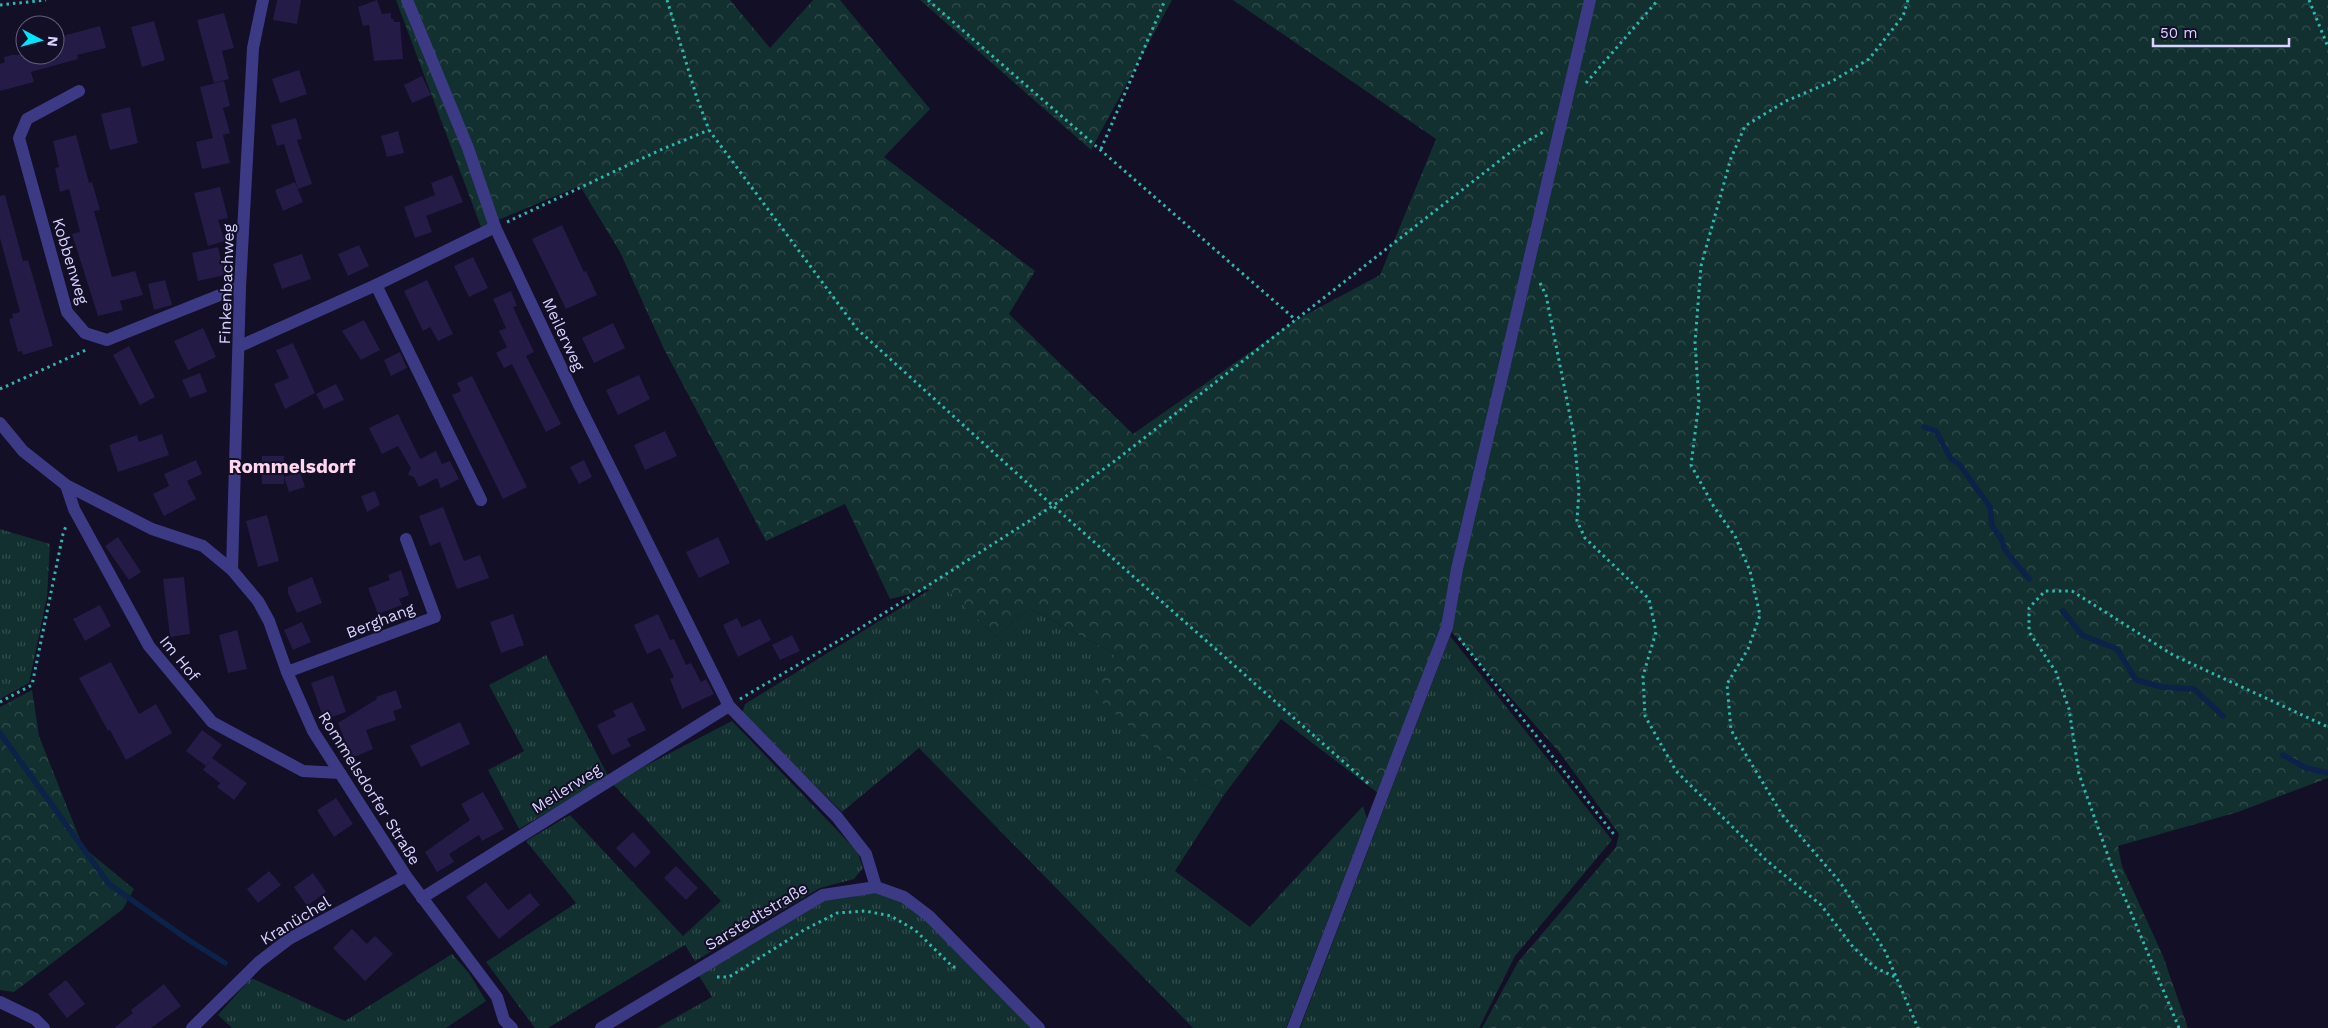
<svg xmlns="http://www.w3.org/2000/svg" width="2328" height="1028" font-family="'Work Sans',sans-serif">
  <defs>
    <pattern id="grass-tufts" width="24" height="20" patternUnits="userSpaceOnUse" patternTransform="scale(1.25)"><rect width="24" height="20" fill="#12302f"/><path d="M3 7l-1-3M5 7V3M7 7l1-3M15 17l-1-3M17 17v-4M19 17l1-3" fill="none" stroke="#344d4e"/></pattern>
    <pattern id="forest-crowns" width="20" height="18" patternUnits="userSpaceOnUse" patternTransform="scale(1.25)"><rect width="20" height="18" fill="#12302f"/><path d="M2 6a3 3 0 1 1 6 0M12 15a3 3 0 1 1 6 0" fill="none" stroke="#344d4e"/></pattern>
  </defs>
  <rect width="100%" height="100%" fill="#130f26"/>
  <g fill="url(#grass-tufts)">
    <polygon points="0,529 50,544 47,597 29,683 0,699"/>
    <polygon points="943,585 996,637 1029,608 1115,654 1189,777 1224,795 1175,871 1250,927 1363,806 1367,819 1286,1028 1193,1028 919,748 842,812 742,714 745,704 931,589"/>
    <polygon points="1450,636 1612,840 1515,956 1479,1028 1300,1028"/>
    <polygon points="546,655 608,776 519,829 488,770 524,751 489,685"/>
    <polygon points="732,721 857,851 863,868 854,879 820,888 695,961 685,945 548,1028 535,1028 486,962 576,903 526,841 570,815 683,936 721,901 612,783"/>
    <polygon points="876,887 904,897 1039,1028 657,1028 712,997 696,971 823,895"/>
    <polygon points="452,954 469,973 486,1001 446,1028 232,1028 218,1015 251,978 345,1021"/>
  </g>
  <g fill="url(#forest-crowns)">
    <polygon points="396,0 730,0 770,48 813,0 840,0 930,109 884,157 1035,271 1009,314 1133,434 1296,320 1380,275 1436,139 1233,0 2328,0 2328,778 2238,812 2118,846 2122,866 2163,956 2188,1028 1482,1028 1518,962 1616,847 1619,834 1560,753 1448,628 1383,797 1281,719 1224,795 1189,777 1093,695 1115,654 1029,608 996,637 943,586 890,599 845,504 766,541 664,349 620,252 580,186 481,227"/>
    <polygon points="920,0 1172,0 1091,150"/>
    <polygon points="32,690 39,736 83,847 134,889 123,909 14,992 0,990 0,707"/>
  </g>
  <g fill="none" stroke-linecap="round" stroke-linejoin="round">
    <g stroke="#0c2248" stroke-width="5.5">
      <polyline points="1924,427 1936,431 1951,459 1959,464 1990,507 1992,526 2001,538 2005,550 2029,579"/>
      <polyline points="2063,611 2082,635 2117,649 2136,680 2162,687 2194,689 2223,716"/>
      <polyline points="0,733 109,884 187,939 225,963"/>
      <polyline points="2283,755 2306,768 2328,773"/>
    </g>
  </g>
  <g fill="#241b47">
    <polygon points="277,0 301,0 297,24 273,20"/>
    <polygon points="377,0 382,14 391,13 391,19 393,19 394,22 400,22 403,59 374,61 369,25 363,26 358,7"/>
    <polygon points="224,13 234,48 222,51 229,79 214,83 197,20"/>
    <polygon points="154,21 165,60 142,67 131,27"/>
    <polygon points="100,26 106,48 77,55 78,59 31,72 34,82 0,91 0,64 5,62 4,57 12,55 55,55 55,38"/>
    <polygon points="299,70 307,94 280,103 272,79"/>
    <polygon points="422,76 431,95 412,103 404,85"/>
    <polygon points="224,81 230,106 223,108 230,133 223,135 230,163 202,169 196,142 213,138 200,87"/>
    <polygon points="130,107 138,143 110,150 101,114"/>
    <polygon points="296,118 302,139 297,140 312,184 298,189 284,144 277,146 271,125"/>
    <polygon points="398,131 404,153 387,157 381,136"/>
    <polygon points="76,135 89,183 92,182 100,210 94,211 112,277 135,271 143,295 120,301 123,310 98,316 72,234 80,232 69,189 60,192 55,168 59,167 53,141"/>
    <polygon points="452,175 463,202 426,216 432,232 415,238 404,207 435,195 431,183"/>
    <polygon points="295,182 303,202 283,211 275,190"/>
    <polygon points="220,187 228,218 218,220 225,241 208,246 194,193"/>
    <polygon points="5,195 23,261 28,260 53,346 23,355 22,351 18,352 9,319 13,318 12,314 20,312 0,238 0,196"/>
    <polygon points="562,225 584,272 586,271 597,295 566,309 532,239"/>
    <polygon points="359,245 369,266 348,276 338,254"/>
    <polygon points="218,247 225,275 198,281 192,253"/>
    <polygon points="302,254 311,279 282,289 273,264"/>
    <polygon points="473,257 488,288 469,297 454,266"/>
    <polygon points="165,280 172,305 154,310 148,284"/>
    <polygon points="427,280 453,334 438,341 430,327 423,331 404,291"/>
    <polygon points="511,291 517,306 513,307 534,352 526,356 561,424 546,432 512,364 504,368 496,353 507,347 499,331 506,328 493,299"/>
    <polygon points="364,320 380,350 361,360 342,331"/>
    <polygon points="613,323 625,348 594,363 582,338"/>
    <polygon points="203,328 216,357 188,370 174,341"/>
    <polygon points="293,343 315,393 285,409 274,384 289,378 276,350"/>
    <polygon points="129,346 155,397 140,405 113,355"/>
    <polygon points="400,352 407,368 391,376 384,360"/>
    <polygon points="200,373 207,392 190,398 182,380"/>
    <polygon points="639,375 650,399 618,415 606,390"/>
    <polygon points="472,376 527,487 503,499 452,395 461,391 457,383"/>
    <polygon points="336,384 344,400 324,409 316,394"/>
    <polygon points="398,414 420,459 436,451 442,464 450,461 459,479 441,488 437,478 419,487 414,477 408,475 411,468 398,446 382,454 369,428"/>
    <polygon points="665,431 677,456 645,470 634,445"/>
    <polygon points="162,434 169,455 118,472 109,445 137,435 139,442"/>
    <polygon points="262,456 284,456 284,484 262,484 262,473 258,470 262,465"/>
    <polygon points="196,460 202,474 187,481 196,499 164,516 153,494 169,486 164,474"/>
    <polygon points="584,460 592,477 579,484 570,467"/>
    <polygon points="300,472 305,487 289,492 284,477"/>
    <polygon points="375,491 380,505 367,512 361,496"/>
    <polygon points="443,507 464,561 480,555 489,578 457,589 440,542 430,546 419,516"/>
    <polygon points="267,515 279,561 258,567 246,521"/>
    <polygon points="118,537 141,572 129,580 105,546"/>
    <polygon points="718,537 730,563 699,578 686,552"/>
    <polygon points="401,570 409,595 399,599 402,605 378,614 368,588 390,580 388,575"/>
    <polygon points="184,577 190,634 170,637 163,579"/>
    <polygon points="312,577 322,603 297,613 288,593 288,587"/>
    <polygon points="100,605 111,626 85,641 73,619"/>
    <polygon points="513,614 524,645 501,653 490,622"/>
    <polygon points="658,614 670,640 674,639 686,665 691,663 701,682 706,679 714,694 682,709 670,679 674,677 660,648 647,654 634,625"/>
    <polygon points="737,618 742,627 760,619 771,640 738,657 723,625"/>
    <polygon points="302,622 311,642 293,650 284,630"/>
    <polygon points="237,630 247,669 228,673 219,635"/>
    <polygon points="792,635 800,651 780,660 772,645"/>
    <polygon points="111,662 139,714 156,704 172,733 126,760 110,730 108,731 79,678"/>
    <polygon points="333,675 346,712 324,720 311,683"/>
    <polygon points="396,690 402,708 393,711 396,720 366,730 373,749 352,758 338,723 377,699 376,697"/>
    <polygon points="632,702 646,730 627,739 631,746 612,755 597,725 616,716 613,711"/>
    <polygon points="460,722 470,744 421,767 410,746"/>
    <polygon points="202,730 222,745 206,766 186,751"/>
    <polygon points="212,758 247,783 234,800 217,787 220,783 203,770"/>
    <polygon points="483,792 504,829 482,841 479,835 449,854 454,862 437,872 425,852 470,820 461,804"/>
    <polygon points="336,798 353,824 334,837 317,810"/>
    <polygon points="633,832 651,852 635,868 616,848"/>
    <polygon points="676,866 698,888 686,900 664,878"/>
    <polygon points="269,871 281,885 258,903 247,889"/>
    <polygon points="313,873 326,892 307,906 294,887"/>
    <polygon points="486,882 508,910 530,893 540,905 499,939 466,897"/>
    <polygon points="352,929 367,944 375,936 393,954 365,981 333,948"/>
    <polygon points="66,980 85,1004 67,1018 48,994"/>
    <polygon points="164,984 181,1006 151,1028 114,1028 133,1013 131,1010"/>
  </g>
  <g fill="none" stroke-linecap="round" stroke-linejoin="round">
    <g stroke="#2fb8b0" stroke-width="3" stroke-dasharray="2.5 4" stroke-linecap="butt">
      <polyline points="667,0 697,98 709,130 857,329 1034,489 1371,786"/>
      <polyline points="928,0 1296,320"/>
      <polyline points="1908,0 1903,16 1869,59 1831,82 1786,101 1745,126 1731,158 1701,266 1695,343 1699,402 1691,465 1714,507 1735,536 1750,571 1760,615 1748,649 1727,684 1731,730 1783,816 1840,882 1885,951 1918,1028"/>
      <polyline points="2309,0 2328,47"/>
      <polyline points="0,5 46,0"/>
      <polyline points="1586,83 1658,0"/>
      <polyline points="1101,149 1165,0"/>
      <polyline points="507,222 658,151 709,130"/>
      <polyline points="1540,283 1546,295 1574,436 1579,490 1577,521 1585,538 1649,599 1656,632 1643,676 1645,716 1676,771 1766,860 1821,905 1853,947 1874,967 1897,978"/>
      <polyline points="0,389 86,350"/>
      <polyline points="1459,638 1616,837"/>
      <polyline points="740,699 862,627 940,578 1054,505 1116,460 1517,147 1545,131"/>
      <polyline points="0,702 32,685 63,534 66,526"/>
      <polyline points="717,977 729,977 804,930 837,913 865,911 891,916 915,930 953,967 958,967"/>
      <polyline points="2179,1028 2112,867 2079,774 2069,709 2056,672 2029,632 2029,608 2045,591 2072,591 2173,655 2328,727"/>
    </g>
    <g stroke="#3d3a85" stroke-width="12">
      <polyline points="407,0 468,148 495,227"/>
      <polyline points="79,91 27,119 19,138 67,312 85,333 107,340 240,287"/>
      <polyline points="376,285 481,500"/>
      <polyline points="240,346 376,285 495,227 579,405 729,706 837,817 866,854 876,887"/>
      <polyline points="0,423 23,451 66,485 152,529 203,546 232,570 258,601 269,621 287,672 313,731 406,876 497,997 504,1020 512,1028"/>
      <polyline points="66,485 74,509 149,646 212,722 303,771 340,773"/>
      <polyline points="232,570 240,287 253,48 263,0"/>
      <polyline points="287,672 435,617 406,539"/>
      <polyline points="422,898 729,706"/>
      <polyline points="0,1002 35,1019 44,1028"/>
      <polyline points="192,1028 259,962 289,939 406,876"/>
      <polyline points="601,1028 823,895 876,887 904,897 929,916 1039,1028"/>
      <polyline points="1293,1028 1447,627 1457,569 1590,0"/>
    </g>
  </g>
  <g text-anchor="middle" stroke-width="4" stroke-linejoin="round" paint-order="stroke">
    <g font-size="16" fill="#d9d4ff" stroke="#130f26">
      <text transform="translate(71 261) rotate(73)" y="6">Kobbenweg</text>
      <text transform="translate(226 284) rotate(-88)" y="6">Finkenbachweg</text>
      <text transform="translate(564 334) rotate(65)" y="6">Meilerweg</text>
      <text transform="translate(380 620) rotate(-21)" y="6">Berghang</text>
      <text transform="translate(180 658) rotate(51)" y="6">Im Hof</text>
      <text transform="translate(370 788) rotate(58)" y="6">Rommelsdorfer Straße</text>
      <text transform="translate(566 788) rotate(-32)" y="6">Meilerweg</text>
      <text transform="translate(756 916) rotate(-31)" y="6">Sarstedtstraße</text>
      <text transform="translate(295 920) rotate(-31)" y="6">Kranüchel</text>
    </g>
    <g font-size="19" font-weight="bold" fill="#ffd6f0" stroke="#130f26">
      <text x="292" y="473">Rommelsdorf</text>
    </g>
  </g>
  <g transform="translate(40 40) rotate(96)"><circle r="24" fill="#130f26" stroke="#625e7d"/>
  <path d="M0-4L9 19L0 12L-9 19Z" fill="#00e5ff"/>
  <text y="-8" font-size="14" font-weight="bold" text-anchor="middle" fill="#d9d4ff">N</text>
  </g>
  <path d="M2153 38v8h136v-8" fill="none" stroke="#d9d4ff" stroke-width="2.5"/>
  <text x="2160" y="38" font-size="15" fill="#d9d4ff" stroke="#130f26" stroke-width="4" paint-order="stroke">50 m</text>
</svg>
